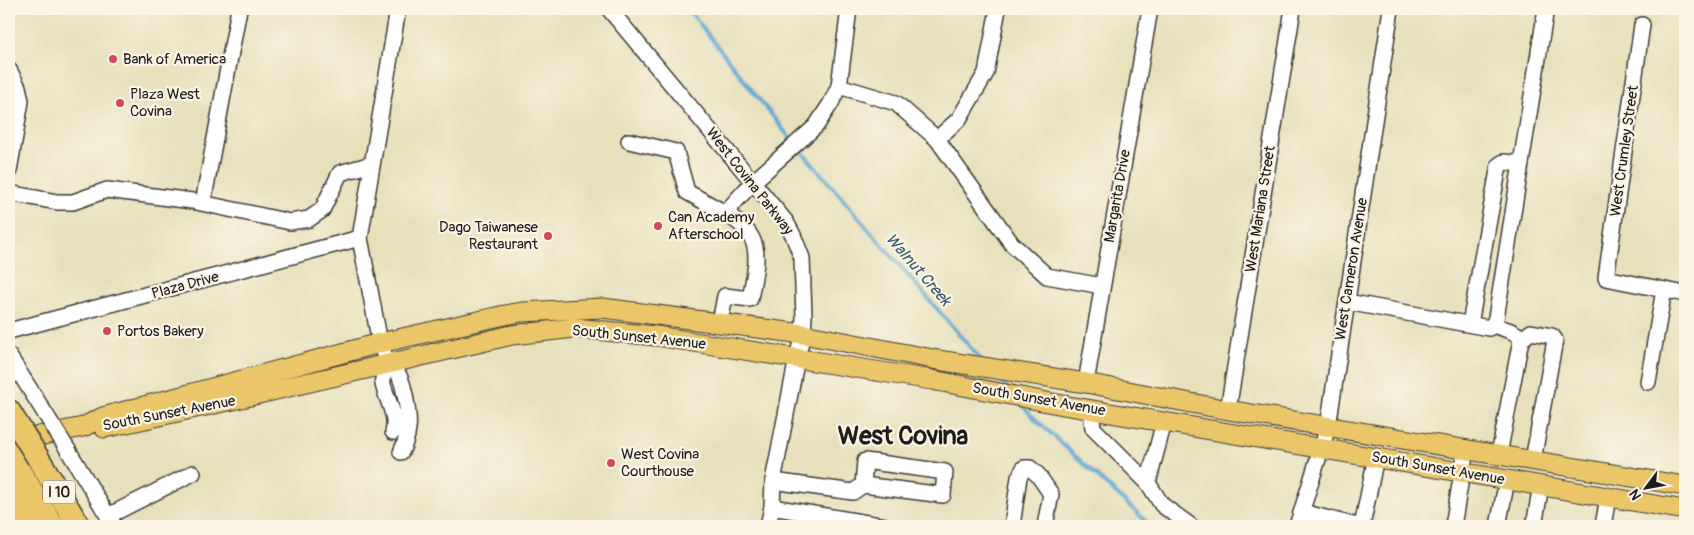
<svg xmlns="http://www.w3.org/2000/svg" width="1694" height="535" font-family="Pangolin,sans-serif">
  <rect width="100%" height="100%" fill="#fcf5e5"/>
  <filter id="ink" filterUnits="userSpaceOnUse"><feTurbulence type="fractalNoise" baseFrequency=".02" numOctaves="2"/><feDisplacementMap in="SourceGraphic" scale="10" xChannelSelector="R" yChannelSelector="G"/><feConvolveMatrix kernelMatrix="1 2 1 2 8 2 1 2 1" color-interpolation-filters="sRGB"/></filter>
  <filter id="wash" filterUnits="userSpaceOnUse"><feTurbulence type="fractalNoise" baseFrequency=".0096" numOctaves="4" result="noise"/><feDisplacementMap in="SourceGraphic" scale="20" xChannelSelector="R" yChannelSelector="G"/><feGaussianBlur stdDeviation="1.12" result="paint"/><feColorMatrix in="noise" values="0 0 0 0 0 0 0 0 0 0 0 0 0 0 0 0 0 1.4 0 .05"/><feComposite in="paint" operator="in"/></filter>
  <g filter="url(#wash)">
    <rect width="100%" height="100%" fill="#e7e0bb"/>
    <g fill="none" stroke-linecap="round" stroke-linejoin="round">
      <g stroke="#59a5d1" stroke-width="4">
        <polyline points="688,9 793,142"/>
        <polyline points="798,147 981,360"/>
        <polyline points="996,376 1007,387"/>
        <polyline points="1021,404 1032,416 1151,526"/>
      </g>
    </g>
  </g>
  <g filter="url(#ink)">
    <g fill="none" stroke-linecap="round" stroke-linejoin="round">
      <g stroke="#3a3934" stroke-width="18">
        <g id="minor">
          <polyline points="609,9 786,222 793,235 802,258 804,317 803,334 797,358 773,481 772,507 768,526"/>
          <polyline points="1642,25 1606,278 1685,294"/>
          <polyline points="9,70 18,87 21,101 9,171"/>
          <polyline points="839,86 896,103 937,139 1012,244 1047,276 1102,286"/>
          <polyline points="937,139 959,119 986,73 998,9"/>
          <polyline points="629,141 676,152 687,192 725,213"/>
          <polyline points="9,193 57,202 73,202 107,190 192,201 290,222 309,219 322,210 340,173 372,164"/>
          <polyline points="203,203 239,9"/>
          <polyline points="1347,302 1489,328 1493,325 1511,331 1518,335 1521,340 1499,454"/>
          <path d="M720,323L725,296L750,299C757,259 766,237 725,213L752,183L816,126L831,103L839,86L849,9"/>
          <polyline points="1470,324 1499,165 1504,162 1521,164"/>
          <polyline points="1493,325 1496,318 1546,9"/>
          <polyline points="9,331 360,238"/>
          <polyline points="1521,340 1531,332 1552,336 1555,340 1533,460"/>
          <polyline points="9,356 46,415"/>
          <polyline points="387,363 380,343 360,238 398,9"/>
          <path d="M387,363C390,366 394,368 396,371C404,379 410,418 408,429C407,438 405,444 401,452"/>
          <path d="M387,363C385,369 382,377 383,384C386,399 398,416 393,432"/>
          <polyline points="1648,382 1664,290"/>
          <polyline points="1086,383 1150,9"/>
          <polyline points="1091,409 1093,428 1148,483 1162,505 1191,526"/>
          <polyline points="1228,410 1293,9"/>
          <polyline points="68,450 114,526"/>
          <polyline points="773,481 853,492 863,485 943,495 945,472 865,461 863,485"/>
          <polyline points="1148,483 1164,422"/>
          <polyline points="772,507 885,526"/>
          <polyline points="1302,512 1357,526"/>
          <polyline points="108,516 193,473"/>
          <polyline points="1012,526 1019,477 1024,468 1030,468 1038,475 1051,494 1045,526"/>
          <polyline points="1297,526 1328,427 1391,9"/>
          <polyline points="1362,526 1376,457"/>
          <polyline points="1453,526 1466,449"/>
          <polyline points="1498,526 1507,480"/>
          <polyline points="1534,526 1541,485"/>
          <polyline points="1603,526 1608,497"/>
        </g>
      </g>
      <g stroke="#3a3934" stroke-width="21">
        <g id="major">
          <polyline points="104,428 233,400 512,335 575,328 656,336 932,380 1063,405 1685,510"/>
          <polyline points="9,442 83,427 103,417 380,343 505,315 522,312 603,308 803,334 938,360 1086,383 1228,410 1685,486"/>
        </g>
      </g>
      <g stroke="#3a3934" stroke-width="25">
        <g id="highway">
          <polyline points="9,411 17,424"/>
          <polyline points="9,454 53,526"/>
          <polyline points="38,458 79,526"/>
          <polyline points="9,487 33,526"/>
          <polyline points="9,520 13,526"/>
        </g>
      </g>
      <use href="#minor" stroke="#fff" stroke-width="15"/>
      <use href="#major" stroke="#ebc669" stroke-width="19"/>
      <use href="#highway" stroke="#ebc669" stroke-width="22"/>
      <g stroke="#3a3934" stroke-width="18" stroke-linecap="butt">
        <polyline id="minor-bridge" points="46,415 68,450"/>
      </g>
      <g stroke="#3a3934" stroke-width="25" stroke-linecap="butt">
        <polyline id="highway-bridge" points="17,424 38,458"/>
      </g>
      <use href="#minor-bridge" stroke="#fff" stroke-width="15"/>
      <use href="#highway-bridge" stroke="#ebc669" stroke-width="22"/>
    </g>
  </g>
  <g fill="#d1495b" stroke="#fcf5e5" stroke-width="2">
    <circle cx="113" cy="59" r="5"/>
    <circle cx="120" cy="103" r="5"/>
    <circle cx="658" cy="226" r="5"/>
    <circle cx="548" cy="236" r="5"/>
    <circle cx="107" cy="331" r="5"/>
    <circle cx="611" cy="463" r="5"/>
  </g>
  <g text-anchor="middle" stroke-width="4.5" stroke-linejoin="round" paint-order="stroke">
    <rect fill="#fcf5e5" stroke="#5f5d58" stroke-width="1" x="43" y="480.5" width="32" height="23" rx="4"/>
    <g font-size="14" font-weight="bold" fill="#1c1c1c">
      <text x="59" y="497">I 10</text>
    </g>
    <g font-size="15" fill="#1c1c1c" stroke="#fcf5e5" text-anchor="start">
      <text x="123" y="64">Bank of America</text>
      <text x="130" y="99">Plaza West<tspan x="130" dy="17">Covina</tspan></text>
      <text x="668" y="222">Can Academy<tspan x="668" dy="17">Afterschool</tspan></text>
      <text x="538" y="232" text-anchor="end">Dago Taiwanese<tspan x="538" dy="17">Restaurant</tspan></text>
      <text x="117" y="336">Portos Bakery</text>
      <text x="621" y="459">West Covina<tspan x="621" dy="17">Courthouse</tspan></text>
    </g>
    <g font-size="15" fill="#1c1c1c" stroke="#fcf5e5">
      <text transform="translate(1624 151) rotate(-82)" y="5">West Crumley Street</text>
      <text transform="translate(750 181) rotate(52)" y="5">West Covina Parkway</text>
      <text transform="translate(1117 196) rotate(-80)" y="5">Margarita Drive</text>
      <text transform="translate(1260 209) rotate(-81)" y="5">West Mariana Street</text>
      <text transform="translate(1351 269) rotate(-81)" y="5">West Cameron Avenue</text>
      <text transform="translate(185 285) rotate(-15)" y="5">Plaza Drive</text>
      <text transform="translate(639 337) rotate(6)" y="5">South Sunset Avenue</text>
      <text transform="translate(1039 399) rotate(10)" y="5">South Sunset Avenue</text>
      <text transform="translate(169 413) rotate(-11)" y="5">South Sunset Avenue</text>
      <text transform="translate(1438 468) rotate(10)" y="5">South Sunset Avenue</text>
    </g>
    <g font-size="16" font-style="italic" fill="#375a6d" stroke="#fcf5e5">
      <text transform="translate(919 269) rotate(49)" y="6">Walnut Creek</text>
    </g>
    <g font-size="25" font-weight="bold" fill="#1c1c1c" stroke="#fcf5e5">
      <text x="903" y="444">West Covina</text>
    </g>
  </g>
  <rect width="1694" height="535" fill="none" stroke="#fcf5e5" stroke-width="30"/>
  <g transform="translate(1646 488) rotate(238)" stroke="#fcf5e5" stroke-width="4" paint-order="stroke">
  <path d="M0-4L9 19L0 12L-9 19Z" fill="#1c1c1c"/>
  <text y="-8" font-size="14" font-weight="bold" text-anchor="middle" fill="#1c1c1c">N</text>
  </g>
</svg>
